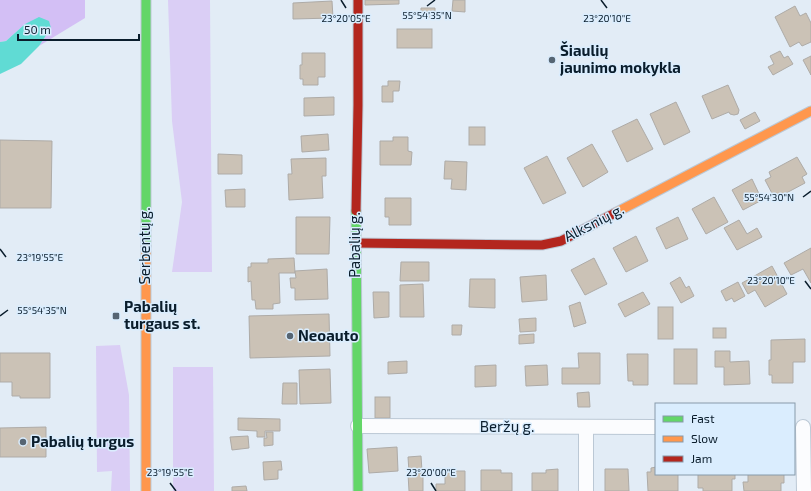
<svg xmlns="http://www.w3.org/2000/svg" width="811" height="491" font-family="'Exo 2',sans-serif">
  <rect width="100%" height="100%" fill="#e2ecf6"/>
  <g fill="#dacef5">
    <polygon points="168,0 210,0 212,272 172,272 182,202 172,121"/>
    <polygon points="120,345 129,395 130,491 111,491 112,471 97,472 96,346"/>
    <polygon points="173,367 213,367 214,491 173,491"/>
  </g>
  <polygon fill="#d3bff5" points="0,0 85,0 85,18 39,46 51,28 25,24 6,41 0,42"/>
  <polygon fill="#60dbd4" points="39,17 49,21 51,28 39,46 21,64 0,74 0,42 6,41 25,24"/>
  <g fill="#cbc2b6" stroke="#aeaba7">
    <polygon points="365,0 399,0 399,4 365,5"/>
    <polygon points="453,0 465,0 465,12 452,11"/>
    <polygon points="332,1 333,18 293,19 293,3"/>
    <polygon points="795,6 800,16 806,13 811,23 811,42 802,46 799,42 790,47 775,17"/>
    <polygon points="421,8 435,8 435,18 421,17"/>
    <rect x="397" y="29" width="35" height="19"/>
    <polygon points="780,51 784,58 788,56 793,64 773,75 768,67 774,64 770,56"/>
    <polygon points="302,53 325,53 325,77 318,77 318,85 303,85 303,79 300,79 300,65 302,65"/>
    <polygon points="811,56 811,75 803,60"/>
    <polygon points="388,81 400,81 399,91 393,91 393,102 382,102 382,86 388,86"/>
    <polygon points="728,85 739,110 738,114 734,115 730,114 729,112 712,119 702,96"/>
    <polygon points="334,97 334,115 304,116 304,98"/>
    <polygon points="676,102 690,132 664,145 650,114"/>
    <polygon points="755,112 760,121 745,129 740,120"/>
    <polygon points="637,119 653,149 627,162 612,131"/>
    <rect x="469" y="127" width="16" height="18"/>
    <polygon points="328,134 329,150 302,152 301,136"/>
    <polygon points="393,137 408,137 408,151 412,152 411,165 380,165 380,141 393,141"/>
    <polygon points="0,140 52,141 51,208 0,208"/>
    <polygon points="592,144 608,172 583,187 567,158"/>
    <polygon points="218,154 242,155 242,174 218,174"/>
    <polygon points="547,156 566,193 543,204 524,168"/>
    <polygon points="797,157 807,174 802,177 805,183 775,199 765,180 771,177 769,172"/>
    <polygon points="326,158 326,176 322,176 323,198 289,200 288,174 292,174 291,159"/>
    <polygon points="445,161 467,162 466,190 451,189 452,179 444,179"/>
    <polygon points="752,179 762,200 743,210 732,190"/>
    <polygon points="245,189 245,207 226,207 225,190"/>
    <polygon points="714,197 728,222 706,234 692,209"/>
    <polygon points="385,198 411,198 411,225 389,225 389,217 385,217"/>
    <polygon points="296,217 330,217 329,254 296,254"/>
    <polygon points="678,217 688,239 666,249 656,228"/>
    <polygon points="739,220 747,234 757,228 762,237 737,250 724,228"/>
    <polygon points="636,236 648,261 626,272 613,248"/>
    <polygon points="811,248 811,283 803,269 791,275 784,263"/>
    <polygon points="294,258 295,273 279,273 280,303 273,304 273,309 256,309 255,300 252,300 251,281 248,282 248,267 251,267 251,263 268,263 268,259"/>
    <polygon points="594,258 607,284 585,295 571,270"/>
    <polygon points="401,262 429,262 429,281 400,281"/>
    <polygon points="772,266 787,294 765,307 755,290 748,294 742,283"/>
    <polygon points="327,269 328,299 295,300 295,288 291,288 290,278 296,278 295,271"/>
    <polygon points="546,275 547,300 522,302 520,277"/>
    <polygon points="680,277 686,288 689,286 694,296 681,303 670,283"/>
    <polygon points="470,279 495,279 495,308 469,307"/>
    <polygon points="738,282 745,296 734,302 732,298 726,301 721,291"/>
    <polygon points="423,284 424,317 400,317 400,285"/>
    <polygon points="373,292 389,292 389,317 374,318"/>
    <polygon points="643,292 650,304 625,317 618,304"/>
    <polygon points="580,302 586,323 574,327 569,306"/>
    <rect x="658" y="307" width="15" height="32"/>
    <polygon points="329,314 330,356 250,358 249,316"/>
    <polygon points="536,318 536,331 520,332 519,319"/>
    <polygon points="452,325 462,325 461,335 452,335"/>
    <rect x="713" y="328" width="13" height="10"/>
    <polygon points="534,334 534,343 519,344 519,335"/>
    <polygon points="805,339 805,362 793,362 793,383 772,383 772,375 769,375 769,360 771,360 771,340"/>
    <rect x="674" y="349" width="23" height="35"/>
    <polygon points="715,351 730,351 730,362 749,361 750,384 724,385 724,367 715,367"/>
    <polygon points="0,353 50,353 50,398 20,398 20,396 12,396 12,382 0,382"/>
    <polygon points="578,353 600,353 600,384 562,384 562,368 579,368"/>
    <polygon points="627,354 648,354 648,385 633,385 633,381 628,381"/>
    <polygon points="407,361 407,373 388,374 388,362"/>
    <polygon points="496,365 496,386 475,387 475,366"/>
    <polygon points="547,365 548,385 526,386 525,366"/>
    <polygon points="330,369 331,403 300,404 299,370"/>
    <polygon points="283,383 297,383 297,404 282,404"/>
    <polygon points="589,392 590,407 578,407 577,393"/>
    <rect x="375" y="397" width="15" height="21"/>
    <polygon points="238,418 280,419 280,431 265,431 265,437 257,437 257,431 238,430"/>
    <polygon points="46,427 46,457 0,457 0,428"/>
    <polygon points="266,432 273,432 273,445 264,446 264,438 267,438"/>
    <polygon points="248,436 249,448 232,450 230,437"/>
    <polygon points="397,447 398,471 369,473 367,449"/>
    <polygon points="421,456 422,471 409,472 408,457"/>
    <polygon points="281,461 282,470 278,470 278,479 264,480 263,462"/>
    <polygon points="656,467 656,474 678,474 678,491 648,491 647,472 651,472 651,468"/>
    <polygon points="558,469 558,491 532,491 532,473 546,473 546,470"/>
    <polygon points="605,469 628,469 629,491 605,491"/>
    <polygon points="481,470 501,470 501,473 512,473 512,491 481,491"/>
    <polygon points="445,471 465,471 465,491 436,491 436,484 445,484"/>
    <polygon points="423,473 423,491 409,491 408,474"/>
    <polygon points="698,474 735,474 735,479 732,479 732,491 703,491 703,488 698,488"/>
    <polygon points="748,474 784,474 784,483 781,483 781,491 744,491 743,482 748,482"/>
    <polygon points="246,486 247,491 232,491 232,487"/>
  </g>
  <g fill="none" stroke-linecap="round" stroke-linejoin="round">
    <g stroke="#bbc8d5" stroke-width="16">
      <g id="street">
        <polyline points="358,426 656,427"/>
        <polyline points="803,427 804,491"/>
        <polyline points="586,428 586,491"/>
      </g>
    </g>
    <g stroke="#bbc8d5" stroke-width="11">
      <g id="fast">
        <polyline points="146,0 146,246"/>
        <polyline points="356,211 358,491"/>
      </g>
    </g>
    <g stroke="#bbc8d5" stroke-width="11">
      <g id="slow">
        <polyline points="615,213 811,111"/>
        <polyline points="146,246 146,491"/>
      </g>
    </g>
    <g stroke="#bbc8d5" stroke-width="11">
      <g id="jam">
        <polyline points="356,211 358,105 358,0"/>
        <polyline points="355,243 542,245 561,241 615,213"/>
      </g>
    </g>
    <use href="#street" stroke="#fbfcfe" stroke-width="14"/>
    <use href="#fast" stroke="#63d668" stroke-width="9"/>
    <use href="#slow" stroke="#ff974d" stroke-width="9"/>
    <use href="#jam" stroke="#b3261e" stroke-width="9"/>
  </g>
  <path fill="none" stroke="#0a1d2c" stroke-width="1.5" d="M341,0L346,8M601,0L607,8M427,6L435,0M803,197L811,191M0,249L6,257M805,281L811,289M0,316L8,310M170,483L176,491M431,483L436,491"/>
  <g fill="#566573" stroke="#daedfe" stroke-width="1.5">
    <circle cx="552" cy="60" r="4"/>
    <rect x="112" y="312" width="8" height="8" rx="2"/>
    <circle cx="290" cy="336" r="4"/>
    <circle cx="23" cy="442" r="4"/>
  </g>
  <g text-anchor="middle" stroke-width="3" stroke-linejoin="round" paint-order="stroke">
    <g font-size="15" font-weight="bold" fill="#0a1d2c" stroke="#daedfe" text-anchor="start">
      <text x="560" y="56">Šiaulių<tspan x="560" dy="17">jaunimo mokykla</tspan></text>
      <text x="124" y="312">Pabalių<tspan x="124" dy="17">turgaus st.</tspan></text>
      <text x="298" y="341">Neoauto</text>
      <text x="31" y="447">Pabalių turgus</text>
    </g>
    <g font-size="15" fill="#0a1d2c" stroke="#daedfe">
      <text transform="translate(594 223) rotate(-27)" y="5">Alksnių g.</text>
      <text transform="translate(355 245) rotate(-90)" y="5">Pabalių g.</text>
      <text transform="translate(145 246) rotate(-90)" y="5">Serbentų g.</text>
      <text x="507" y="432">Beržų g.</text>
    </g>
  </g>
  <g font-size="10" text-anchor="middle" fill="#0a1d2c" stroke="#daedfe" stroke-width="3" stroke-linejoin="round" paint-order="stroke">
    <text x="427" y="19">55°54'35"N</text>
    <text x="346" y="22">23°20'05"E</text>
    <text x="607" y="22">23°20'10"E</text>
    <text x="769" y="201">55°54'30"N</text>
    <text x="40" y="261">23°19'55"E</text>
    <text x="771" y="284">23°20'10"E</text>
    <text x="42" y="314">55°54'35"N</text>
    <text x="170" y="476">23°19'55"E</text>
    <text x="431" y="476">23°20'00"E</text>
  </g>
  <rect x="655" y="403" width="140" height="72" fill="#daedfe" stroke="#879aaa"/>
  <rect x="663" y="416" width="20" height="6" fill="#63d668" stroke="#879aaa"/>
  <text x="691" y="423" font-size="12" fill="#0a1d2c">Fast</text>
  <rect x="663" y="436" width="20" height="6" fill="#ff974d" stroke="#879aaa"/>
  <text x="691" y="443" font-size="12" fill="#0a1d2c">Slow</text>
  <rect x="663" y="456" width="20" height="6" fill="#b3261e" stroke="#879aaa"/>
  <text x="691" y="463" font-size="12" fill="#0a1d2c">Jam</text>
  <path d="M18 34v6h121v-6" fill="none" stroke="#0a1d2c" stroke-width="2"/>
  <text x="24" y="34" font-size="12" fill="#0a1d2c" stroke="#daedfe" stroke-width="3" paint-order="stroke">50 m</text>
</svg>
